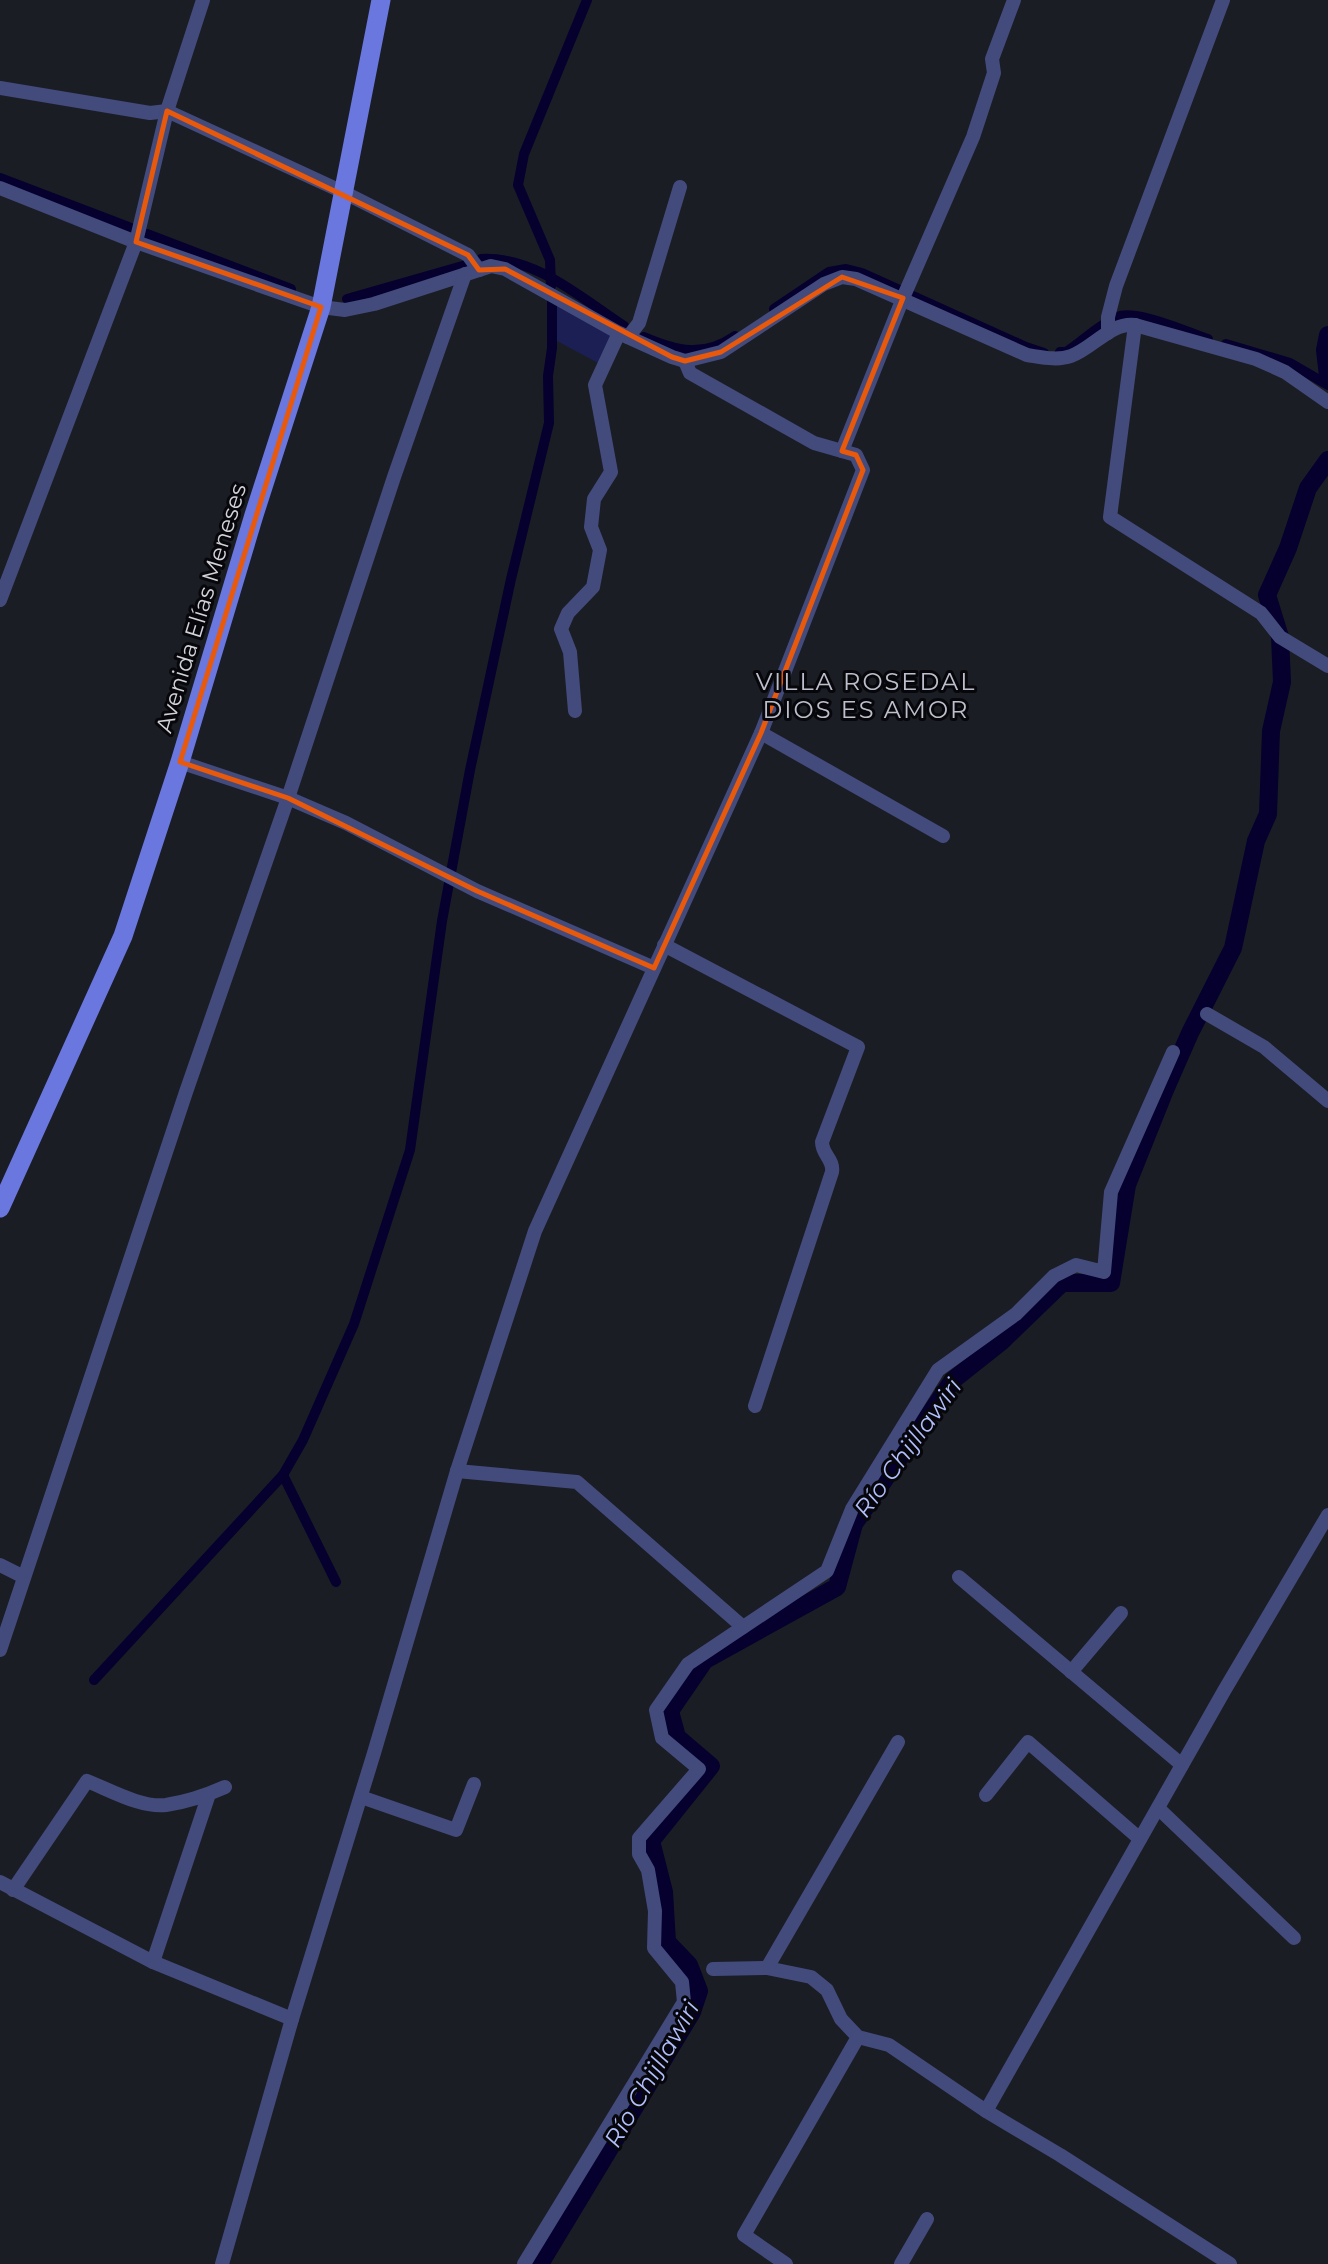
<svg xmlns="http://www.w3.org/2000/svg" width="1328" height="2264" font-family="Montserrat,sans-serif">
  <rect width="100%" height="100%" fill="#1b1d25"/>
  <polygon fill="#1c1f54" points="556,303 613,335 600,364 557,341"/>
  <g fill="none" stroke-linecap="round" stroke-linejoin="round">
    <g stroke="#05002e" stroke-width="10">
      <polyline points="0,178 131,228"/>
      <polyline points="147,234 291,289"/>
      <path d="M481,259C535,256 581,298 624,326"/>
      <polyline points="551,286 550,260 518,185 524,154 587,0"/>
      <polyline points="347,299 466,265"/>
      <polyline points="774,309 829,272 846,269 862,273 1026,347 1044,353"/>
      <path d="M644,337C677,351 703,358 735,336"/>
      <polyline points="1226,344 1290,363 1328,385"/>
      <path d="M1060,352H1066C1083,341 1098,325 1117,317C1135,309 1187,332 1208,339"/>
      <polyline points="283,1475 336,1582"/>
      <polyline points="94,1680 283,1475 303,1440 354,1324 410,1150 442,921 470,770 511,579 549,423 548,376 552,348 552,301"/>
    </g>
    <g stroke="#05002e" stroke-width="18">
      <polyline points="1328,335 1325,350 1328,376"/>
      <polyline points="540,2264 692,2012 699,1991 689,1965 667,1942 664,1892 651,1841 711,1766 677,1737 670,1711 705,1660 837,1587 854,1524 953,1380 1001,1342 1062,1283 1111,1283 1127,1185 1165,1090 1190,1033 1233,948 1256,841 1268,814 1271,731 1282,682 1280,637 1267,595 1288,548 1308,488 1328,460"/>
    </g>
    <g stroke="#434b7d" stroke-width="14">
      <polyline points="0,88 150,113 167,111 343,192 468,255 479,270"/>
      <path d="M0,188L136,242L321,307L345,310L374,304L491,266L505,269L619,333L672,357L685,361L721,352L824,284L842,277L856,279L1027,355C1041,357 1057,361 1071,356C1093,348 1111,322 1135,325L1256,359L1285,372L1328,402"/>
      <polyline points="1135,325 1110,517 1261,613 1280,637 1328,666"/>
      <polyline points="1108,333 1108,317 1116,286 1223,0"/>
      <polyline points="628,337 639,323 680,187"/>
      <polyline points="842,451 903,298 973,137 994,73 992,59 1014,0"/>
      <polyline points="0,600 136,242 167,111 203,0"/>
      <polyline points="575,711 570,652 561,629 568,613 593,587 600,550 591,527 594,499 611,472 595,385 619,333"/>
      <polyline points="761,733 943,836"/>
      <polyline points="180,762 288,798 346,823 477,891 654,968"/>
      <path d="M664,945L858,1047L822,1142C822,1155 834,1159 832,1172L755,1406"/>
      <polyline points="1207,1014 1264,1047 1328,1101"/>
      <polyline points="457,1471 577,1482 743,1627"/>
      <polyline points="0,1565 24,1577"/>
      <polyline points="959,1577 1182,1765"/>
      <polyline points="0,1650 186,1092 288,798 394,477 465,274"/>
      <polyline points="1071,1672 1121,1613"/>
      <polyline points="986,1795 1028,1742 1140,1839"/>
      <polyline points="361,1797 456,1830 474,1784"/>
      <polyline points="1158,1808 1294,1938"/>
      <polyline points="0,1882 153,1962 292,2019"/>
      <path d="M13,1890L87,1781C110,1790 141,1808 166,1805C186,1802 207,1795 225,1787"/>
      <polyline points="153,1962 209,1794"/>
      <polyline points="767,1968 898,1742"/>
      <polyline points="713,1969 767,1968 811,1977 827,1990 841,2019 858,2037 889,2045 986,2111 1060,2155 1230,2264"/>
      <polyline points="986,2111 1224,1691 1328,1515"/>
      <polyline points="222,2264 292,2019 374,1753 457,1471 535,1231 761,733 863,470 856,455 814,443 690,373 685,361"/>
      <polyline points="524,2264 684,2002 682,1982 654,1948 655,1911 648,1870 639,1854 639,1838 699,1769 662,1738 656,1710 688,1664 827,1571 852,1509 938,1370 1016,1314 1054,1276 1076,1265 1104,1272 1111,1192 1173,1052"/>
      <polyline points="786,2264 744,2235 858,2037"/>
      <polyline points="901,2264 927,2219"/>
    </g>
    <polyline stroke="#6977de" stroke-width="19" points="0,1208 123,936 180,762 254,515 321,307 381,0"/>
  </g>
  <path fill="none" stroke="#e8590c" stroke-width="5" stroke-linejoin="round" d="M167,111L468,255L479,270L505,269L672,357L685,361L721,352L842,277L903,298L842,451L856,455L863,470L761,733L654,968L477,891L288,798L180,762L321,307L136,242Z"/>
  <g text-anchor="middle" stroke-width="6" stroke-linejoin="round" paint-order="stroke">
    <g font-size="23" fill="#d1d3d9" stroke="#07070b">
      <text transform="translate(201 608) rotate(-73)" y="8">Avenida Elías Meneses</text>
    </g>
    <g font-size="24" letter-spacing="2" fill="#bdc0cc" stroke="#07070b">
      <text x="866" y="690">VILLA ROSEDAL<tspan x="866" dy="28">DIOS ES AMOR</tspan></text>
    </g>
    <g font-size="24" font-style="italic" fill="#b1befd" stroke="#07070b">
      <text transform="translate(908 1448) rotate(-54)" y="8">Río Chijllawiri</text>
      <text transform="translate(652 2074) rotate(-60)" y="8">Río Chijllawiri</text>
    </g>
  </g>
</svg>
